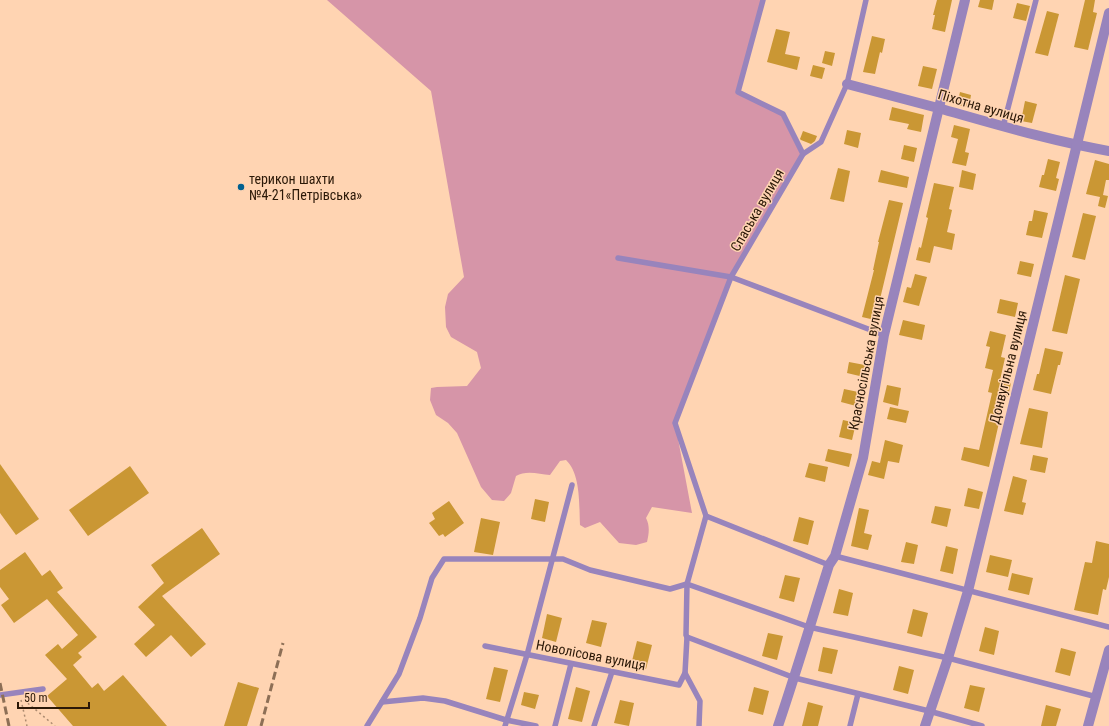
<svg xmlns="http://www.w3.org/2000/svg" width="1109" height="726" font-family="'Roboto Condensed',sans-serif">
  <rect width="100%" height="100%" fill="#ffd4b2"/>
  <path fill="#d695a8" d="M327,0H763L738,92L783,114L803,154L731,277L675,423L692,513L652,507L646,518C650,526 649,533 647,542L636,545L619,543L600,522L585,528L580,525C579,506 581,474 566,460L560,461L550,475C539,474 526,470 516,476L511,493L504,501L492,500L481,487L457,433L448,423L436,415L430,400L431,388L437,387L467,386L481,368L477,352L451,337L446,327L445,307L448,294L464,277L431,91Z"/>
  <g fill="#ca9734">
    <polygon points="937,0 952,0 945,32 932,29 935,15 933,15"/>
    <polygon points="980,0 994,0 992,10 978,7"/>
    <polygon points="1085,0 1095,0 1093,12 1097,13 1088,50 1074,47"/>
    <polygon points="1017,3 1030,6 1026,21 1013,18"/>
    <polygon points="1047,11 1059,14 1048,56 1035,53"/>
    <polygon points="776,29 790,32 785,54 800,57 797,70 767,62"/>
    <polygon points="872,36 885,39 882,53 880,52 875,74 863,72"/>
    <polygon points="825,51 835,53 832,66 822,63"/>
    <polygon points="813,65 825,68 822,79 810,76"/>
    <polygon points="923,66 937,69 932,89 918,86"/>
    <polygon points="960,92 971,95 969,107 957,105"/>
    <polygon points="1025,101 1037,104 1032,123 1021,121"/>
    <polygon points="892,107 924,115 921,132 907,129 909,124 889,120"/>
    <polygon points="954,125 970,129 965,152 969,153 966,166 952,163 958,139 951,137"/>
    <polygon points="847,130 861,133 858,148 844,144"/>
    <polygon points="803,131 817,136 815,141 811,144 801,140 800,139"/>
    <polygon points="904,145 917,148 914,162 901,159"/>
    <polygon points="1048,159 1060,162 1056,178 1059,179 1056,191 1039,187 1042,175 1044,175"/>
    <polygon points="1095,160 1109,164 1109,180 1106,180 1103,195 1108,196 1105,208 1098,206 1100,197 1086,194"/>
    <polygon points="838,168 850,171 844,202 830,199"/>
    <polygon points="881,170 909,177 907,188 878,182"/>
    <polygon points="962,170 976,174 973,190 959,187"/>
    <polygon points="934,183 954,187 949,209 952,210 947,232 955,234 952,250 934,246 930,263 916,260 919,247 921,248 928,218 926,217"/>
    <polygon points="889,200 903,203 875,320 862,317 874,270 873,270 879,242 878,242"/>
    <polygon points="1034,210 1048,213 1042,238 1026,235 1029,221 1032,221"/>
    <polygon points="1083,213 1096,216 1085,260 1072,257"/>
    <polygon points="1020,261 1034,264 1031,277 1017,274"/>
    <polygon points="915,274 927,277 919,306 903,302 907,287 911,288"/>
    <polygon points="1065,275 1080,279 1067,334 1052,331"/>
    <polygon points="1000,299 1018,303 1015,317 997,313"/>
    <polygon points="903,320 925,325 922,340 899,335"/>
    <polygon points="990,331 1006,335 1001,357 1005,358 1000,380 1011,383 1008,397 1005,396 989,467 961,460 964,447 979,450 992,393 988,392 993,370 985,368 990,347 986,346"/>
    <polygon points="1045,348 1063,352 1060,365 1058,365 1051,394 1033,390 1037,374 1039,374"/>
    <polygon points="849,362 870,366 868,378 847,373"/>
    <polygon points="887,385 901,388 898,406 883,402"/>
    <polygon points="844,389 863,393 860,407 841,402"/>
    <polygon points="890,407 909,411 906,423 887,419"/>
    <polygon points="1029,408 1048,412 1042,448 1020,444"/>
    <polygon points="843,420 856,423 852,440 839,437"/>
    <polygon points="885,440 903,445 899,463 888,461 884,479 868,475 872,461 880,463"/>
    <polygon points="828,449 852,454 849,467 825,461"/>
    <polygon points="1033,455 1048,458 1045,473 1030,470"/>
    <polygon points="809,463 828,467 825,482 805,477"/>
    <polygon points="0,464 39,519 16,535 0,513"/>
    <polygon points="130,466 149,493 88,536 69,510"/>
    <polygon points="1013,476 1027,480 1022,502 1026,503 1023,515 1004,511"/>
    <polygon points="968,488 983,492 979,509 964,506"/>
    <polygon points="535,499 549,502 545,522 531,519"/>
    <polygon points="449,501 464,523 445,537 443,534 439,536 429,523 435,519 432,513"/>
    <polygon points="935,506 951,509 947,527 931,523"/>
    <polygon points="859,508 869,510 864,533 872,535 868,550 851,546"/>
    <polygon points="799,517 814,521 808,545 793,541"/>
    <polygon points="481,518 500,522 493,555 474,552"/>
    <polygon points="202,528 220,554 162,596 206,644 191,657 171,635 146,657 134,644 155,625 138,607 164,583 151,565"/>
    <polygon points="1096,541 1109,544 1109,577 1106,590 1103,589 1098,615 1074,610 1085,562 1092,563"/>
    <polygon points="906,542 918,545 914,564 901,562"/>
    <polygon points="946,546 958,549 953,574 940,571"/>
    <polygon points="25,552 42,576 50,570 63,588 57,592 97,637 78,653 82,657 73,665 92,688 98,683 104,691 123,675 167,726 73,726 47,696 67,679 45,655 58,644 62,649 78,635 47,599 14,623 1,605 9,599 0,587 0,570"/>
    <polygon points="990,555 1012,560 1008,577 986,572"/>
    <polygon points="1012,573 1033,578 1029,595 1008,590"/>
    <polygon points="785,575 800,578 794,602 779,598"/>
    <polygon points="839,589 853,593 848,616 833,613"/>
    <polygon points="913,609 928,613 922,637 907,633"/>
    <polygon points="547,614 562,618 556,642 542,638"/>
    <polygon points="592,620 607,623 601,647 586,643"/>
    <polygon points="985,627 999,631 994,655 979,651"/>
    <polygon points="768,633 783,636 777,660 762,656"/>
    <polygon points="637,641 652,645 646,669 631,665"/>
    <polygon points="823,647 838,650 832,674 818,671"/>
    <polygon points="1061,648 1076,652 1070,676 1055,672"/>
    <polygon points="899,666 914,670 908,694 893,690"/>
    <polygon points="494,667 508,670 500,702 486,699"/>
    <polygon points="238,682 259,688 247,726 224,726"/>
    <polygon points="970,685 985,688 979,712 964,708"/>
    <polygon points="576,687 590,691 582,722 568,719"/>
    <polygon points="754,687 769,691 763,715 748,711"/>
    <polygon points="524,692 539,695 535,709 521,705"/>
    <polygon points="620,700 634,703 629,726 614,723"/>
    <polygon points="808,702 823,706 818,726 802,726"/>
    <polygon points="1046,705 1061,709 1056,726 1041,726"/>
  </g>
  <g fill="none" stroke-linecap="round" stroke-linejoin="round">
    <g stroke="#ab8a6f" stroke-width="1.5" stroke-dasharray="2 3" stroke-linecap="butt">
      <polyline points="21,700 27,726"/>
      <polyline points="24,700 55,726"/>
    </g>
    <g stroke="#9884bc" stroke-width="5.5">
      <polyline points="1003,127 1036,0"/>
      <polyline points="803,154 821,142 847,84 866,0"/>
      <polyline points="618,258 731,277 884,335"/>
      <polyline points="706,516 829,565"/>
      <polyline points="835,556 1109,627"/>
      <polyline points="687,637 795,678 929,711 982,726"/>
      <polyline points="485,646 679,685 685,673"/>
      <polyline points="0,695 43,689"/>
      <polyline points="382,702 423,698 445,701 506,720 536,726"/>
      <polyline points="367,726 399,674 420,618 432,578 444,559 563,559 590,570 670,589 687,584 809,627 948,658 1097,697"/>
      <polyline points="505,726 527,655 572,485"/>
      <polyline points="555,726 571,664"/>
      <polyline points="594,726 612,672"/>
      <polyline points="699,726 700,701 685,673 687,637 686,635 687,584 706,516 675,423 731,277 803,154 783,114 738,92 763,0"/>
      <polyline points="850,726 858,694"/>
    </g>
    <g stroke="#9884bc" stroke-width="10">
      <path d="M847,84C877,92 908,100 938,108C995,124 1051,141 1109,151"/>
      <path d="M778,726C796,673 812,619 829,565L835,556L863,458L884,335L965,0"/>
      <polyline points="925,726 948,658 968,591 1109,13"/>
      <polyline points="1088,726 1109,650"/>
    </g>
    <g stroke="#8d6f56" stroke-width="3" stroke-dasharray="8 4" stroke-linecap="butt">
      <polyline points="0,683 9,726"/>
      <polyline points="261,726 283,643"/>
    </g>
  </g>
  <circle fill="#006090" stroke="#ffd4b2" stroke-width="1.5" cx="241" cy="187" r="4"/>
  <g text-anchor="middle" stroke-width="3" stroke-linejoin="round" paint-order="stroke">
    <g font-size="14" fill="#2b1807" stroke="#ffd4b2">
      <text transform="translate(981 106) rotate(16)" y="5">Піхотна вулиця</text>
      <text transform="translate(757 210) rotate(-60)" y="5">Спаська вулиця</text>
      <text transform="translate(866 363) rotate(-79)" y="5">Красносільська вулиця</text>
      <text transform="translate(1008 367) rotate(-76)" y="5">Донвугільна вулиця</text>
      <text transform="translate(591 655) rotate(11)" y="5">Новолісова вулиця</text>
    </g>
    <g font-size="14" fill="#2b1807" stroke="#ffd4b2" text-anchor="start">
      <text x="249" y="184">терикон шахти<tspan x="249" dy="16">№4-21«Петрівська»</tspan></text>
    </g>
  </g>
  <path d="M18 702v6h71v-6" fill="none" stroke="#2b1807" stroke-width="2"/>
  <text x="24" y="702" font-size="12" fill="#2b1807" stroke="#ffd4b2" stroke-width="3" paint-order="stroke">50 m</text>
</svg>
